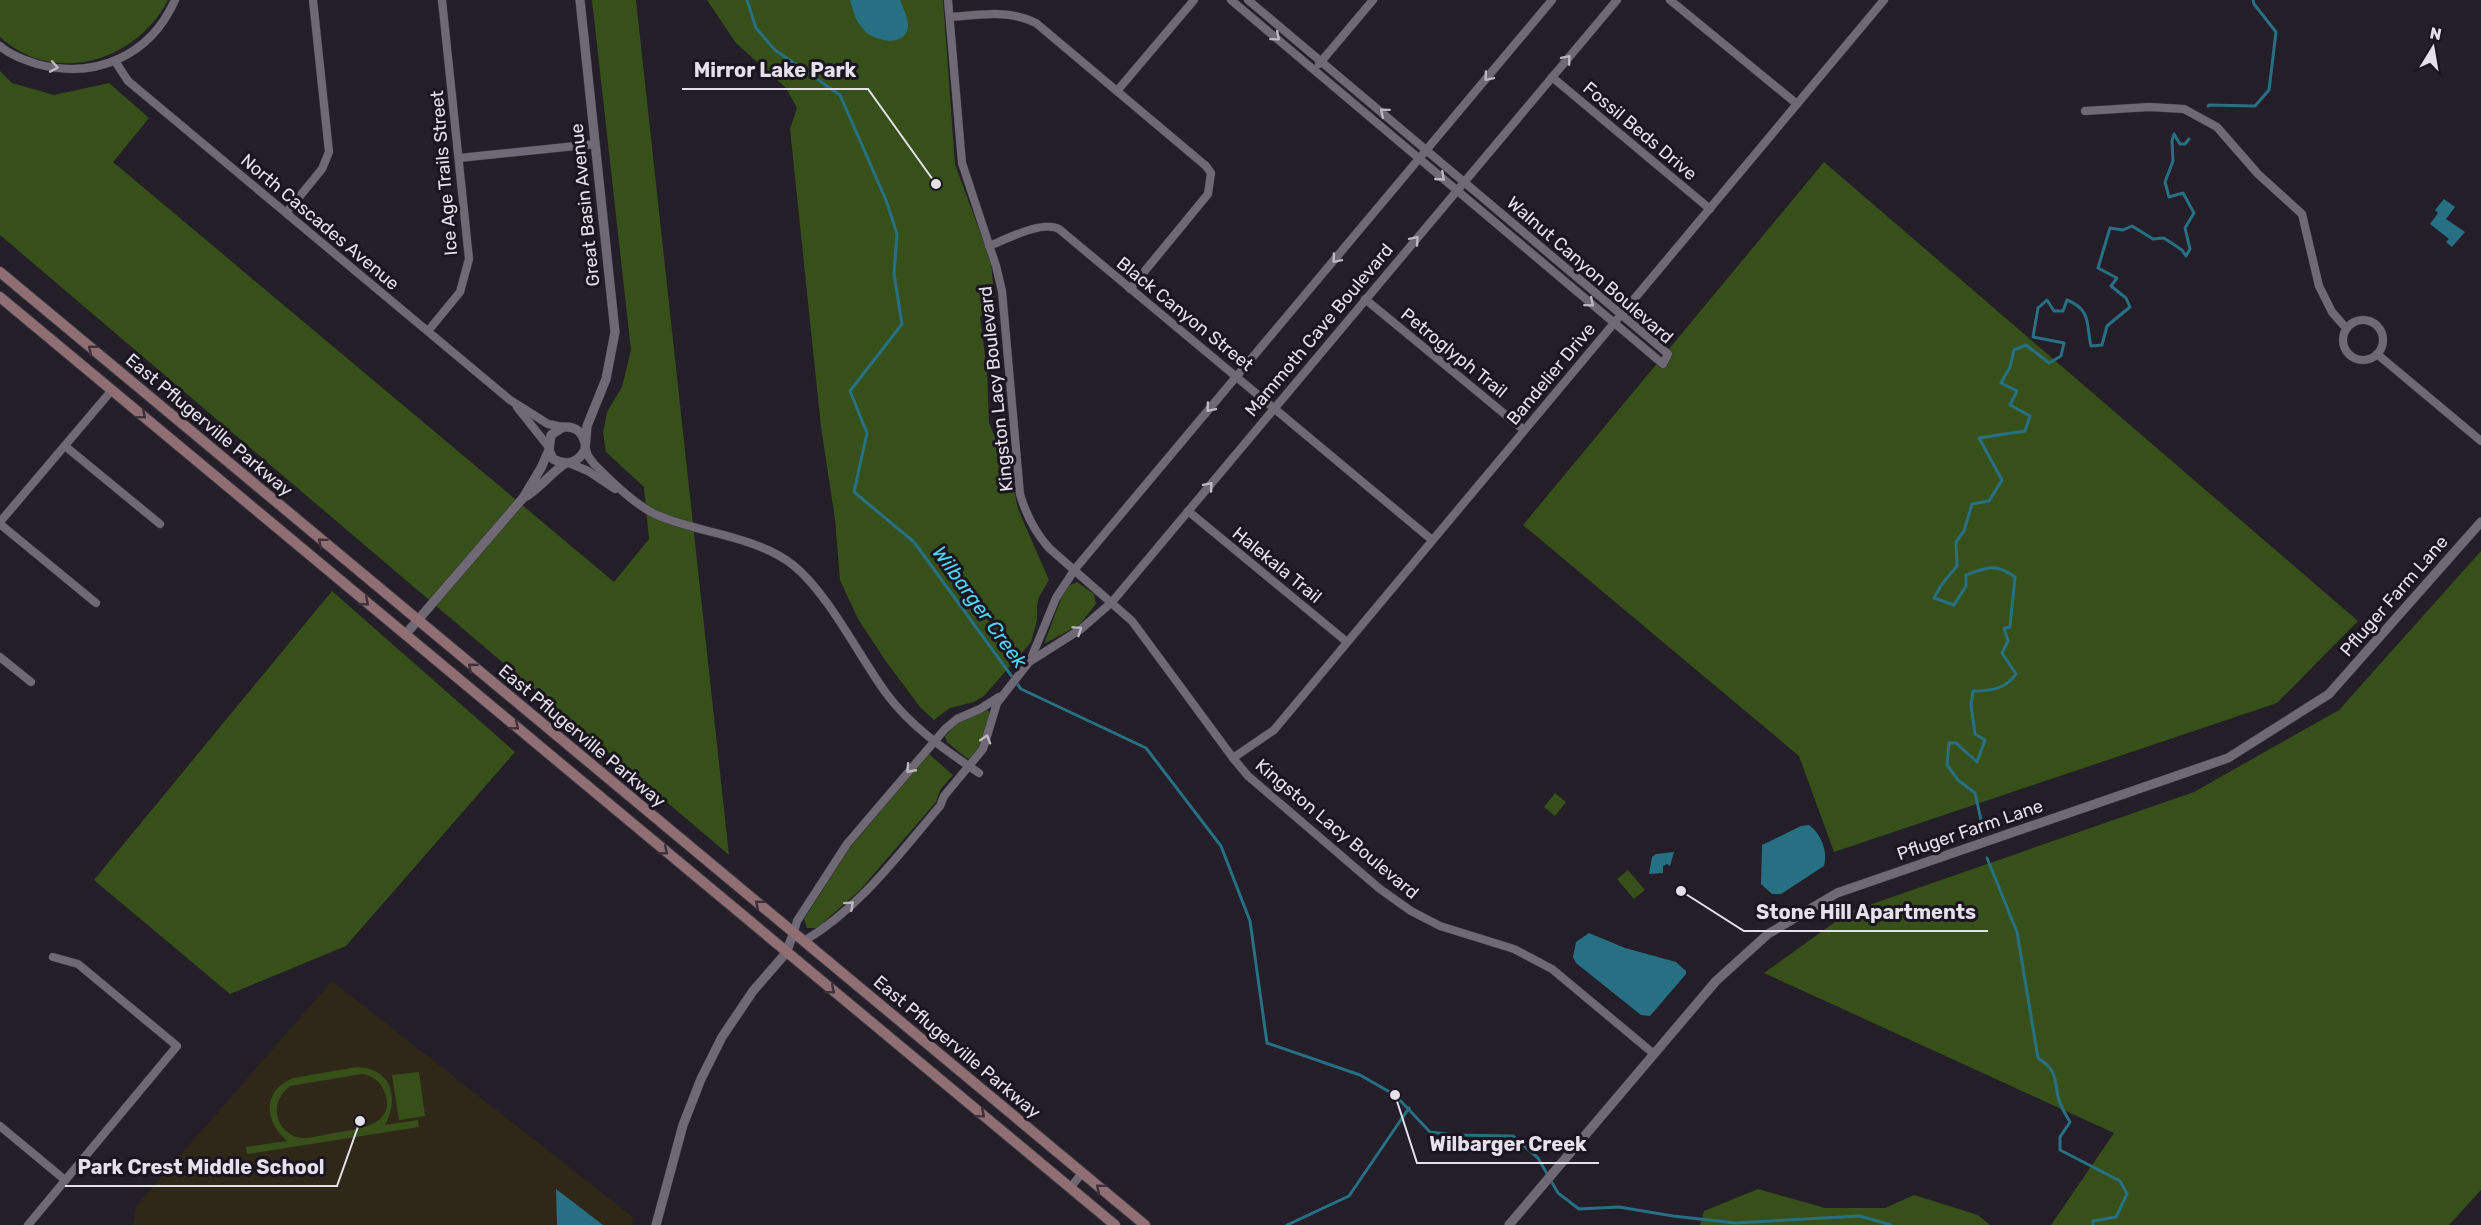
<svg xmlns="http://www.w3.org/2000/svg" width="2481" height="1225" font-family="Rubik,sans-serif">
  <rect width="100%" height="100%" fill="#231e28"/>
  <polygon fill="#2f2717" points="332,981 634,1218 632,1225 133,1225 136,1206"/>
  <g fill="#375019" fill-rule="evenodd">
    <path d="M0,0H168C137,61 54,87 0,37Z"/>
    <polygon points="592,0 636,0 729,855 0,235 0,71 12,83 54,95 109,83 149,118 113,162 614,582 649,539 644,487 606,452 603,433 607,412 622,387 631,350"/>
    <polygon points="707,0 943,0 955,164 991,262 995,306 980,317 987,371 989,423 1011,475 1018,509 1028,532 1049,580 1039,597 1037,606 1037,620 1031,642 984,696 974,702 950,708 934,720 920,707 885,660 858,619 840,580 835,519 821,427 790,129 797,108 786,88 736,43"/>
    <polygon points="1824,162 2358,621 2277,703 1834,852 1799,756 1523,525"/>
    <polygon points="2481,551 2481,1190 2449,1225 2051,1225 2114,1133 1764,973 1849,912 2194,792 2339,710"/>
    <polygon points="1077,582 1094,594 1096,604 1079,625 1044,644 1064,591 1068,586"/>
    <polygon points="332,591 515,752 346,946 230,994 94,880"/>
    <path d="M987,710L990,712C986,727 984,752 968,759L947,742L945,736L957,724Z"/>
    <polygon points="929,754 953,775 940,790 936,802 859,891 817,928 807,928 804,919 848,850"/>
    <polygon points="1555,793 1566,802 1555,816 1544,807"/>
    <polygon points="1628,870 1645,890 1634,899 1617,879"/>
    <path d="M357,1067C393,1069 399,1098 385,1125L418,1120L419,1127L247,1154L246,1147L287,1141C264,1121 262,1091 293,1078ZM362,1074C372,1076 379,1080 383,1089C401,1125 356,1130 333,1133C322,1135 307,1140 296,1137C288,1134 280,1127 278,1118C274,1104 280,1095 290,1086Z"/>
    <polygon points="419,1072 425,1116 399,1120 392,1075"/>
    <polygon points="1758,1189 1825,1208 1885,1208 1914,1195 1978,1215 1990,1225 1700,1225 1704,1211"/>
  </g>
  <g fill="#277084">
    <path d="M850,0H900C903,8 909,19 908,28C904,48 873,41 864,30C856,22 853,11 850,0Z"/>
    <polygon points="2444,199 2455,207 2446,219 2465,232 2452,247 2446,242 2449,239 2430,224 2438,213 2435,210"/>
    <path d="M1809,825C1821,834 1828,851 1824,866L1781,894H1772L1761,884L1762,845L1801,826Z"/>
    <polygon points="1674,852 1670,866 1667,864 1663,866 1663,873 1649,874 1652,857 1656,854"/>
    <polygon points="1589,933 1625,948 1676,962 1686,971 1686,974 1650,1016 1641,1015 1576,963 1573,957 1576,942"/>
    <polygon points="556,1189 603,1225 557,1225"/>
  </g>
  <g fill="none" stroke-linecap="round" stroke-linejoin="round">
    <g stroke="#277084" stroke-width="3">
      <polyline points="747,0 756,28 775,50 840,95 886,200 897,234 894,274 902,324 850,391 867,433 854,492 914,542 1021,689 1146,748 1221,846 1250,921 1267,1043 1360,1075 1395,1095 1430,1132 1454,1135 1513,1136 1538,1158 1558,1193 1579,1209 1619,1207 1673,1216 1735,1223 1860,1216 1891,1225"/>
      <polyline points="2208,106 2209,105 2255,106 2269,90 2276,32 2254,4 2253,0"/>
      <path d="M1981,820L1975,793L1958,780L1947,765L1949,743H1956L1977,762L1985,740L1975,734L1971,705L1973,691C1990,691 2006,689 2016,674L2002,653L2008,641L2004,628L2010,627L2015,577C1996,563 1987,567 1966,575V586L1954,605L1934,598L1942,584L1957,566L1956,542L1964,531L1972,504L1989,501L2002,480L1979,438L2025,431L2030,416L2010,405L2017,391L2001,383L2010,367L2014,350L2026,345L2049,363L2061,356L2064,343L2033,337L2038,308L2047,300L2054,311H2063L2067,300C2092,310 2086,325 2091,346L2102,345L2107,326L2130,307L2126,298L2111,286L2117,278L2098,268L2110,228L2123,230L2132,226L2153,239L2164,238L2182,250L2186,256L2190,249L2185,228L2194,213L2183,193L2169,197L2165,182L2173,161L2172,141L2174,134L2180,144H2185L2189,139"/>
      <path d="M1987,858L2017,932L2038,1058C2059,1072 2053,1078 2059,1100C2061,1107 2066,1115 2070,1122L2060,1137V1150L2120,1181L2127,1194L2116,1217L2093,1221V1225"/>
      <polyline points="1287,1225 1349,1196 1409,1108"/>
    </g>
    <g stroke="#3c3840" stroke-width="9">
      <g id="minor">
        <path d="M948,0L962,163L996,266L1002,291L1020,494C1026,515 1034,531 1049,548L1132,621L1233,758L1248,776L1380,889L1411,911L1440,926L1514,949L1552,969L1654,1054"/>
        <polyline points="1231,0 1663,364 1668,354 1248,0"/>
        <polyline points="1670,0 1797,104"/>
        <path d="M950,17C980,15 1008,9 1036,23L1206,166L1211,173L1208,194L1130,289"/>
        <path d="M0,46C10,55 25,60 37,64C95,80 150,56 175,0"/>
        <polyline points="115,61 128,81 510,400 548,424 563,427"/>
        <polyline points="1319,64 1373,0"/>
        <polyline points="1552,77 1710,209"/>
        <polyline points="1117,91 1194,0"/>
        <polyline points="2085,111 2149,107 2184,109 2217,127 2258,174 2302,214 2319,286 2332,312 2346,328"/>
        <polyline points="459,158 595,144"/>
        <polyline points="286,213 322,169 329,152 313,0"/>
        <path d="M989,246C1007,239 1042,220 1059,229L1432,540"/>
        <polyline points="1365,299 1524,430"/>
        <circle cx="2363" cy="340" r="20"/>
        <polyline points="428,331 460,292 469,259 442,0"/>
        <polyline points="2377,354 2481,441"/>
        <polyline points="517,407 548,446"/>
        <polyline points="65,446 160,524"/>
        <path d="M585,446L588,456L594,464C610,480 636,506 657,515C701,534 754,535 793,565C828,593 859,656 886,693C910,726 945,750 979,773"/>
        <polyline points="569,463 588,471 615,489"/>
        <polyline points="1188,511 1347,642"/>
        <polyline points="0,522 112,390"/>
        <polyline points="0,524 96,603"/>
        <polyline points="0,657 31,682"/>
        <polyline points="1030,661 1056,598 1075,569 1552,0"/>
        <polyline points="1233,758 1274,730 1884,0"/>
        <polyline points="794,932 797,921 847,844 945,729 957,719 980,709 999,697"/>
        <path d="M804,941C860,908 899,854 940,806L944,796L983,749L997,703L1029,662L1081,629L1112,602L1617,0"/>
        <polyline points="0,1126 65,1180"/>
        <polyline points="1070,1188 1082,1173"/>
        <polyline points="28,1225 177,1046 78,964 53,957"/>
      </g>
    </g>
    <g stroke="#3c3840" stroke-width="10">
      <g id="tertiary">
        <path d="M580,0L615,332L606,379L587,426L585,450C578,463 566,466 553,459L549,450L551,435L563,427C575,426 582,431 585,443"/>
        <path d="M523,498C539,490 550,473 566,463"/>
        <polyline points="405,635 523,498 541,468 549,450"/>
        <polyline points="656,1225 683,1125 701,1079 722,1037 753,991 786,953 794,932"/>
        <polyline points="1509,1225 1716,981 1768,934 1837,893 2228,758 2329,694 2481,522"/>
      </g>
    </g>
    <g stroke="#3c3840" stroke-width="12">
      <g id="secondary">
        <polyline points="0,272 1145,1225"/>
        <polyline points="0,297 1115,1225"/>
      </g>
    </g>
    <use href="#minor" stroke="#6f6975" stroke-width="8"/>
    <use href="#tertiary" stroke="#6f6975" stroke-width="9"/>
    <use href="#secondary" stroke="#8f6e74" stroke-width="10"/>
  </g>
  <defs><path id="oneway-chevron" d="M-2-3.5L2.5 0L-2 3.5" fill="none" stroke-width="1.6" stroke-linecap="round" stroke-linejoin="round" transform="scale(1.5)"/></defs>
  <g stroke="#bbb7c0">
    <use href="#oneway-chevron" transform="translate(1276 37) rotate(40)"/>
    <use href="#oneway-chevron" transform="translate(1567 59) rotate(-50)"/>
    <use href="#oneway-chevron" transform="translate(54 67) rotate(10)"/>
    <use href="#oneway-chevron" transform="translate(1488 77) rotate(130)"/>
    <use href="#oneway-chevron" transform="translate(1384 112) rotate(-140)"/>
    <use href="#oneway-chevron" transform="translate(1441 177) rotate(41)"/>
    <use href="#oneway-chevron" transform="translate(1415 240) rotate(-50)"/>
    <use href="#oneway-chevron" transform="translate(1336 259) rotate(130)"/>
    <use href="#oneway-chevron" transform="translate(1590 303) rotate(40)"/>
    <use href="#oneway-chevron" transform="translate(1210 408) rotate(130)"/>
    <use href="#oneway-chevron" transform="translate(1209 486) rotate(-50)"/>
    <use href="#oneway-chevron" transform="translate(1078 630) rotate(-34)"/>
    <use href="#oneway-chevron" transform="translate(986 739) rotate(-73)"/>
    <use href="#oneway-chevron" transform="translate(910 769) rotate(132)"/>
    <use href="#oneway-chevron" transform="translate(850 905) rotate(-42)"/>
  </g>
  <g stroke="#3d3039">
    <use href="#oneway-chevron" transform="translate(92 349) rotate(-140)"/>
    <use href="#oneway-chevron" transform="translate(142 415) rotate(40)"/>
    <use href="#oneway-chevron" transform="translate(322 542) rotate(-140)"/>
    <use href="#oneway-chevron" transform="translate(365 602) rotate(40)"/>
    <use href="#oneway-chevron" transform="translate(472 667) rotate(-140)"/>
    <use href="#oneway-chevron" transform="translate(515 726) rotate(40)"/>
    <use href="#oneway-chevron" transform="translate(664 851) rotate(40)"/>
    <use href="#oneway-chevron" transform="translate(759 904) rotate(-140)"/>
    <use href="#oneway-chevron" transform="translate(831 990) rotate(40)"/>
    <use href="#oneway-chevron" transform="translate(981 1114) rotate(40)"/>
    <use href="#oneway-chevron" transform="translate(1100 1188) rotate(-140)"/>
  </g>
  <g text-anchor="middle" stroke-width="6" stroke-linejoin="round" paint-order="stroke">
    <g font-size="18" fill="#e4e1e8" stroke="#1a151f">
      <text transform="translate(1640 131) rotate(40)" y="6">Fossil Beds Drive</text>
      <text transform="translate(444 173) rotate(-95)" y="6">Ice Age Trails Street</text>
      <text transform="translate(585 205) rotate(-96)" y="6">Great Basin Avenue</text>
      <text transform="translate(320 222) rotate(40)" y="6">North Cascades Avenue</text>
      <text transform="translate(1590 270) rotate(41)" y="6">Walnut Canyon Boulevard</text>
      <text transform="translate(1185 314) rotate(39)" y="6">Black Canyon Street</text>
      <text transform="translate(1319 330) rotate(-50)" y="6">Mammoth Cave Boulevard</text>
      <text transform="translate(1454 353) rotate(39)" y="6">Petroglyph Trail</text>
      <text transform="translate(1551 374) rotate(-50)" y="6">Bandelier Drive</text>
      <text transform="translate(996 389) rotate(-96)" y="6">Kingston Lacy Boulevard</text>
      <text transform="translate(209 425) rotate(40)" y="6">East Pflugerville Parkway</text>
      <text transform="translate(1277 565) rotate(39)" y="6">Halekala Trail</text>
      <text transform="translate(2394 596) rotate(-49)" y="6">Pfluger Farm Lane</text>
      <text transform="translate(582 736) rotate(40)" y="6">East Pflugerville Parkway</text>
      <text transform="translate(1337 829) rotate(40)" y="6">Kingston Lacy Boulevard</text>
      <text transform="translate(1970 830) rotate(-19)" y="6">Pfluger Farm Lane</text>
      <text transform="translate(957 1047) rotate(40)" y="6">East Pflugerville Parkway</text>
    </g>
    <g font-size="20" font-style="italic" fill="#4fd7fd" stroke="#1a151f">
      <text transform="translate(980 607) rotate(54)" y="7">Wilbarger Creek</text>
    </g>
  </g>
  <path fill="none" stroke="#e4e1e8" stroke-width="2" d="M936 184L868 89H682M1681 891L1744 931H1988M1395 1095L1417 1163H1599M360 1121L337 1186H65"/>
  <g fill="#e4e1e8" stroke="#1a151f" stroke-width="2">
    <circle cx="936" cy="184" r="6"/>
    <circle cx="1681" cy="891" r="6"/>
    <circle cx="1395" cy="1095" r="6"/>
    <circle cx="360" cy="1121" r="6"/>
  </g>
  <g font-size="20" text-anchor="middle" font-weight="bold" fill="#e4e1e8" stroke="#1a151f" stroke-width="6" stroke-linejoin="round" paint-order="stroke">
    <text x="775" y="77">Mirror Lake Park</text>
    <text x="1866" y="919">Stone Hill Apartments</text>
    <text x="1508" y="1151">Wilbarger Creek</text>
    <text x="201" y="1174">Park Crest Middle School</text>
  </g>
  <g transform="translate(2433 48) rotate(11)" stroke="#1a151f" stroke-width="4.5" paint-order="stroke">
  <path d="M0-4.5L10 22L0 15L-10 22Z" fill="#e4e1e8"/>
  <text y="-9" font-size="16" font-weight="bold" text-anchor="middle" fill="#e4e1e8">N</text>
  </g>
</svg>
